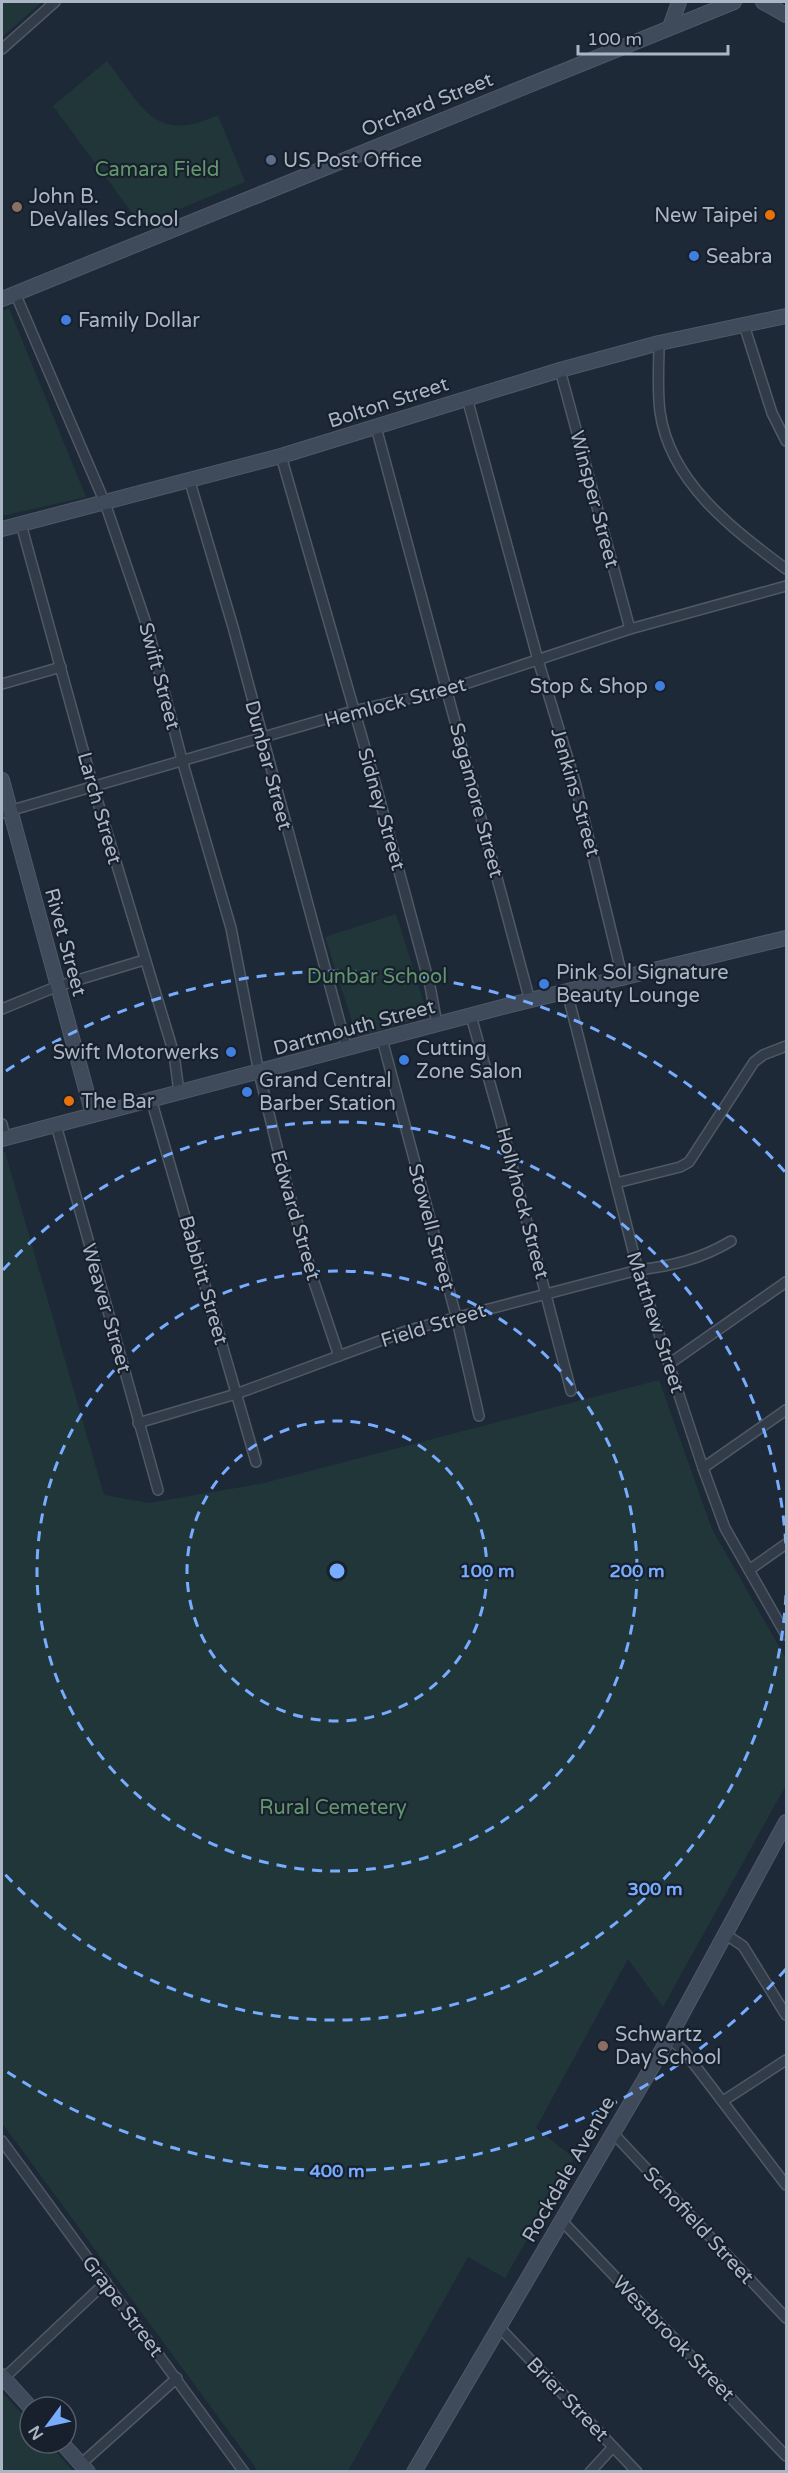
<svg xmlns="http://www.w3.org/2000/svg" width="788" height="2473" font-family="'Varela Round',sans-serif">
  <rect width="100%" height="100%" fill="#1e2938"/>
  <g fill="#203639">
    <polygon points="2,2 42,2 2,37"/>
    <path d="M107,61C142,106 154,145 218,115L245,182L141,225L53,106Z"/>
    <polygon points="9,308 86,497 2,516 2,311"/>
    <polygon points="396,914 428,1016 357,1037 325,937"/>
    <polygon points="5,1152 104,1495 149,1503 264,1483 659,1380 712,1529 786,1659 786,1785 663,2007 628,1959 536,2128 574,2158 505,2278 468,2257 348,2471 258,2471 2,2123 2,1153"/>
    <polygon points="3,2393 30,2423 30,2443 48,2443 73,2471 2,2471"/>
  </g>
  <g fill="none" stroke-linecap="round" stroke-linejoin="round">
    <g stroke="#4f5966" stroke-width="12">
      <g id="street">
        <polyline points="2,49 55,2"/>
        <polyline points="15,293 105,503 148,629 182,760 231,928 259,1073 282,1167 313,1279 339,1356"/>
        <polyline points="744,325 772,413 786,441"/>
        <path d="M659,343C659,366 657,389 660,412C670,483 734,530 786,569"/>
        <polyline points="560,370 630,629"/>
        <polyline points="467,398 538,660 575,782 623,980"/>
        <polyline points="376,427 530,1001"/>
        <polyline points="281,456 376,786 430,986 437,1024"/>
        <polyline points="190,482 233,627 347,1049"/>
        <polyline points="21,524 93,786 174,1054 179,1092"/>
        <polyline points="2,684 61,667"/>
        <polyline points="2,813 353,711 447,690 630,629 786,586"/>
        <polyline points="567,992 638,1270 703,1468 725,1528 786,1635"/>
        <polyline points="2,1009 58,986 144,960"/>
        <polyline points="471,1016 500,1119 571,1391"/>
        <polyline points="382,1039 456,1316 479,1416"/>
        <polyline points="151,1099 256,1462"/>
        <polyline points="2,1124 5,1138"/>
        <polyline points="56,1125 158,1490"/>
        <polyline points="616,1183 680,1167 689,1162 754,1062 763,1055 786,1046"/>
        <polyline points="669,1364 786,1282"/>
        <path d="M138,1423L236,1394L409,1330L638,1270C672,1266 701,1259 731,1241"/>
        <polyline points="703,1468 786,1410"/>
        <polyline points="749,1570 786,1544"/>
        <polyline points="725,1934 743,1946 786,2015"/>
        <polyline points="669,2038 684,2051 786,2185"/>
        <polyline points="723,2101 786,2060"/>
        <polyline points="612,2132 786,2318"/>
        <polyline points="2,2141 244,2472"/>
        <polyline points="561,2220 786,2456"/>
        <polyline points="499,2327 637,2472"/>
        <polyline points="2,2380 106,2282"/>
        <polyline points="81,2464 177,2378"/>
        <polyline points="590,2472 613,2447"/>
      </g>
    </g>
    <g stroke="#4f5966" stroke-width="16">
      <g id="secondary">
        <polyline points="763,2 786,15"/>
        <polyline points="670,27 679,2"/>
        <polyline points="2,299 734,2"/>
        <polyline points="2,529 281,456 560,370 659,343 786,316"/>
        <polyline points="2,780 93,1115"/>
        <polyline points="2,1139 506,1006 786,938"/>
        <polyline points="2,2376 30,2407"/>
        <polyline points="62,2443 88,2472"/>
        <polyline points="414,2472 669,2038 786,1822"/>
      </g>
    </g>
    <use href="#street" stroke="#323b48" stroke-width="9"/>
    <use href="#secondary" stroke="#3f4a5b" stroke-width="14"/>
  </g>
  <g fill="none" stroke="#77acff" stroke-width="3" stroke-dasharray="10 8">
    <circle cx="337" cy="1571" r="150"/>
    <circle cx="337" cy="1571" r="300"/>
    <path d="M786 1595A450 450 0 0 1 3 1872M3 1270A450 450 0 0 1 786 1547"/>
    <path d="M786 1969A600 600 0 0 1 6 2071M6 1071A600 600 0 0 1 786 1173"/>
  </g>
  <circle fill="#5c6f8a" stroke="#17202c" stroke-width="2" cx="271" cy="160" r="6"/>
  <g fill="#8d6e63" stroke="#17202c" stroke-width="2">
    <circle cx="17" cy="207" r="6"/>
    <circle cx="603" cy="2046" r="6"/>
  </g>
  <g fill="#e8710a" stroke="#17202c" stroke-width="2">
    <circle cx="770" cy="215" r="6"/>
    <circle cx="69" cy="1101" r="6"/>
  </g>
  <g fill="#3f7fe0" stroke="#17202c" stroke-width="2">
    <circle cx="694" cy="256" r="6"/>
    <circle cx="66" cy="320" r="6"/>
    <circle cx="660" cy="686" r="6"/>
    <circle cx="544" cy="984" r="6"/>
    <circle cx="231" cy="1052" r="6"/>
    <circle cx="404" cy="1060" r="6"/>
    <circle cx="247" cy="1092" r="6"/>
  </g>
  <g text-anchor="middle" stroke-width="4.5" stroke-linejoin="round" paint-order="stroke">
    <g font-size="20" fill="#abb6c5" stroke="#17202c">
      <text transform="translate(427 104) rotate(-22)" y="7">Orchard Street</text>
      <text transform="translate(388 402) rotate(-18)" y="7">Bolton Street</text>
      <text transform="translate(595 499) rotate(75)" y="7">Winsper Street</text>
      <text transform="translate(160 676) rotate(75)" y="7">Swift Street</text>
      <text transform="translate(395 702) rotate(-15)" y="7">Hemlock Street</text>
      <text transform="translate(269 765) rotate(75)" y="7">Dunbar Street</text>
      <text transform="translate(576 792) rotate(74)" y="7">Jenkins Street</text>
      <text transform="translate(477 800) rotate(75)" y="7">Sagamore Street</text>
      <text transform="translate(100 808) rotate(74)" y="7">Larch Street</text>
      <text transform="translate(382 809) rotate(74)" y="7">Sidney Street</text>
      <text transform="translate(66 942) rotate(75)" y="7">Rivet Street</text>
      <text transform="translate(354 1027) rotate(-15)" y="7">Dartmouth Street</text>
      <text transform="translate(523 1203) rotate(75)" y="7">Hollyhock Street</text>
      <text transform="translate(296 1215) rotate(74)" y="7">Edward Street</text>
      <text transform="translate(432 1227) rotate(75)" y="7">Stowell Street</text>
      <text transform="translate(204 1280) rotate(74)" y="7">Babbitt Street</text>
      <text transform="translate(107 1308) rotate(74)" y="7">Weaver Street</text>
      <text transform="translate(656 1322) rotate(72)" y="7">Matthew Street</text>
      <text transform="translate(433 1325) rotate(-17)" y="7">Field Street</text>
      <text transform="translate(568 2169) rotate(-60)" y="7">Rockdale Avenue</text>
      <text transform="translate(699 2225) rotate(47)" y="7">Schofield Street</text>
      <text transform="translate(123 2306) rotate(53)" y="7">Grape Street</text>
      <text transform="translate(674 2338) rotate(46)" y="7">Westbrook Street</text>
      <text transform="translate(568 2399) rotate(46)" y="7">Brier Street</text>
    </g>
    <g font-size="20" fill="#abb6c5" stroke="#17202c" text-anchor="start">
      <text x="283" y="167">US Post Office</text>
      <text x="29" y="203">John B.<tspan x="29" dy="23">DeValles School</tspan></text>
      <text x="758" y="222" text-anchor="end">New Taipei</text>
      <text x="706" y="263">Seabra</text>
      <text x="78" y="327">Family Dollar</text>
      <text x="648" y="693" text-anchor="end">Stop &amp; Shop</text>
      <text x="556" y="979">Pink Sol Signature<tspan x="556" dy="23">Beauty Lounge</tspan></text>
      <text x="416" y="1055">Cutting<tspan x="416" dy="23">Zone Salon</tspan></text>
      <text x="219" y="1059" text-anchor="end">Swift Motorwerks</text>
      <text x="259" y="1087">Grand Central<tspan x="259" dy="23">Barber Station</tspan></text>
      <text x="81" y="1108">The Bar</text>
      <text x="615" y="2041">Schwartz<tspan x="615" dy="23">Day School</tspan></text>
    </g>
    <g font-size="20" fill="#62976e" stroke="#17202c">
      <text x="157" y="176">Camara Field</text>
      <text x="377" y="983">Dunbar School</text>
      <text x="333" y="1814">Rural Cemetery</text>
    </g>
  </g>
  <circle cx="337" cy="1571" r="9" fill="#77acff" stroke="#17202c" stroke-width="3"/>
  <g font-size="18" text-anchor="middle" font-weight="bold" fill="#77acff" stroke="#17202c" stroke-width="4.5" stroke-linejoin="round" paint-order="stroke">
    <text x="487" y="1577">100 m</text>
    <text x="637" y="1577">200 m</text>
    <text x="655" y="1895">300 m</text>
    <text x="337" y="2177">400 m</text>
  </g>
  <rect width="788" height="2473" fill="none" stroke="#abb6c5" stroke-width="6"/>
  <g transform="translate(48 2425) rotate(237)"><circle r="28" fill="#17202c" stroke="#525c69" stroke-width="1.5"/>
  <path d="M0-4.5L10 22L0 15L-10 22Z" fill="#77acff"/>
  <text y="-9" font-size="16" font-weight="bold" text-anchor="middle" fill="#abb6c5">N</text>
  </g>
  <path d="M578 45v9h150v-9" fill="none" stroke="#abb6c5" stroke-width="3"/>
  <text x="587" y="45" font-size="18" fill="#abb6c5" stroke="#17202c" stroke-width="4.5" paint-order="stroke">100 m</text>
</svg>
